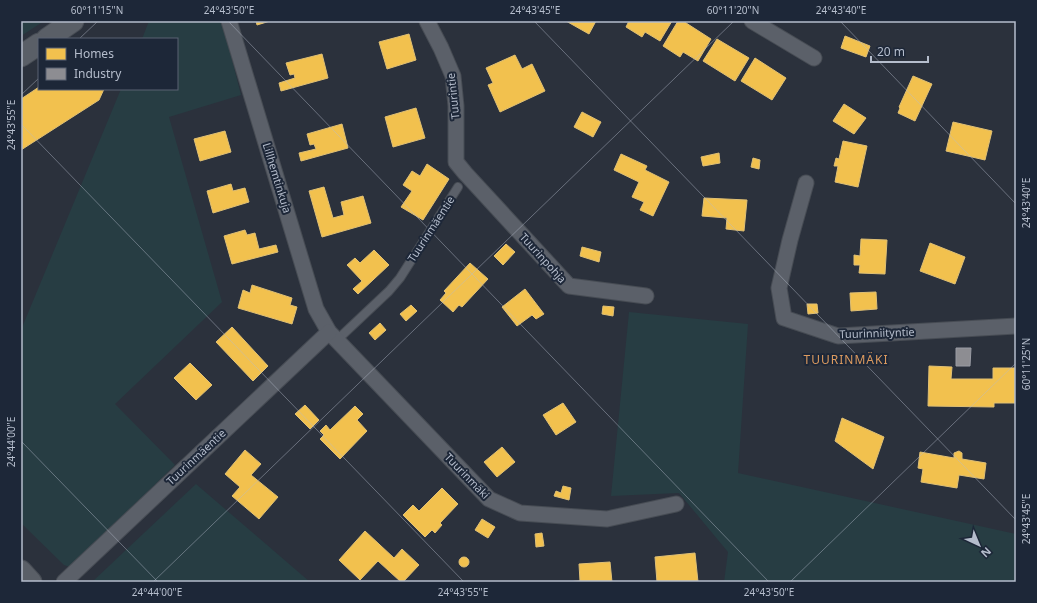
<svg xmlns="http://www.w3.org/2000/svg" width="1037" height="603" font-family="'Noto Sans',sans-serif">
  <rect width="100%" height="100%" fill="#2b313c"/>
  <g fill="#273d43">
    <polygon points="21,21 44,21 21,36"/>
    <polygon points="149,21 220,21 223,24 241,95 169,117 222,302 115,404 175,465 70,567 64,565 21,523 21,330 121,89 177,89 177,39 142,39"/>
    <polygon points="629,312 748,324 738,473 1016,534 1016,582 724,582 728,552 679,493 611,496"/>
    <polygon points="196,484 310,582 92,582"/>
  </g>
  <g fill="#f2c14e" stroke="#e0c074">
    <polygon points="256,21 270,21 257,25"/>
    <polygon points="566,21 596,21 589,34"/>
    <polygon points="629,21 672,21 660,41 645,32 642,37 626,27"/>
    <polygon points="678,21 683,21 711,39 698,61 683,52 680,57 663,46"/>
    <polygon points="409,34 416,60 387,69 379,42"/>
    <polygon points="845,36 870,46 866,57 841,48"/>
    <polygon points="717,39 749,58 735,81 703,61"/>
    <polygon points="322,54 328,78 281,91 279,83 295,78 294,74 290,75 286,63"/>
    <polygon points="515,55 522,69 532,64 545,91 500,112 488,85 493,83 486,68"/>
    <polygon points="755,58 786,78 772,100 741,81"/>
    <polygon points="913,76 932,84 915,121 898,113 900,108 899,107"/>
    <polygon points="39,87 39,89 104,89 99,100 21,150 21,99"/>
    <polygon points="844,104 866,118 854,134 833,121"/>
    <polygon points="416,108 425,138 393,147 385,117"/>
    <polygon points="582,112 601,122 593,137 574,127"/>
    <polygon points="953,122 992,131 985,160 946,151"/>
    <polygon points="342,124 348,148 301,161 299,153 316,149 314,144 310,145 307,134"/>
    <polygon points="225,131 231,152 200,161 194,139"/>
    <polygon points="843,141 867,146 858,187 835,182 838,166 834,166 836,158 839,159"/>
    <polygon points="719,153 720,163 703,166 701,157"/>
    <polygon points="621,154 647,166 645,170 669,182 653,216 640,210 644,202 632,197 639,182 614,170"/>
    <polygon points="753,158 760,160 759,169 751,167"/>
    <polygon points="427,164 449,179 423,220 401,207 412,191 403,185 412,171 420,176"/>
    <polygon points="231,184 233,191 245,188 249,202 213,213 207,191"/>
    <polygon points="324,187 333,218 344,215 341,202 363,196 371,223 322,237 309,191"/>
    <polygon points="704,198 747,200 744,231 726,229 727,218 702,216"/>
    <polygon points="245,230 247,235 255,233 259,249 276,245 278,252 232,264 224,236"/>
    <polygon points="861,239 887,240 885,274 859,273 860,265 854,265 854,255 860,256"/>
    <polygon points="930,243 965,257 955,284 920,271"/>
    <polygon points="506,244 515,252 503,265 494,256"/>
    <polygon points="582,247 601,252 599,262 580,256"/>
    <polygon points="374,250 389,265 358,294 353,289 362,281 347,265 355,258 360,263"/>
    <polygon points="470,263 488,279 462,307 459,305 453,312 440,300 446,293 444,291"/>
    <polygon points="252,285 292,298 290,305 297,307 292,324 238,308 243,290 250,293"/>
    <polygon points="525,289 544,314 536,319 532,315 517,326 502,307"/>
    <polygon points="876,292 877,309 851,311 850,293"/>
    <polygon points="807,304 817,304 818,313 808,314"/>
    <polygon points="411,305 417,311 406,321 400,314"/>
    <polygon points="603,306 614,307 613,316 602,314"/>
    <polygon points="380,323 386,330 375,340 369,333"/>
    <polygon points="232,327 268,366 253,381 216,342"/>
    <polygon points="190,363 212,385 196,400 174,378"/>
    <polygon points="929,366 952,367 951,379 993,379 993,368 1016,368 1016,403 994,403 994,407 928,406"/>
    <polygon points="563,403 576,422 556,435 543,415"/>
    <polygon points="305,405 319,420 310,429 295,414"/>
    <polygon points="355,406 363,414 357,420 367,431 340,459 320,439 324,435 320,431 326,425 330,430"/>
    <polygon points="842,418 884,437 873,469 835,441"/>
    <polygon points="502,447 515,462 497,477 484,462"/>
    <polygon points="245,450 261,464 251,475 278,497 259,519 232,496 240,487 225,474"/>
    <polygon points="959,451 962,453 962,459 986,463 984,479 959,475 957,488 921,482 923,469 918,468 920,452 954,458 954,453"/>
    <polygon points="563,486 571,488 569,500 554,496 556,491 561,493"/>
    <polygon points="442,488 458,504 440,523 442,525 435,533 432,530 425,537 403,515 413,505 419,511"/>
    <polygon points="482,519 495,527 488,538 475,530"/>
    <polygon points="365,531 394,558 402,549 419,565 403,582 401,582 378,561 360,580 339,560"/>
    <polygon points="542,533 544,546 536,547 535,534"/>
    <polygon points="695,553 698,582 657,582 655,557"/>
    <circle cx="464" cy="562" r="5"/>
    <polygon points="610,562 612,582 565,582 580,581 579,564"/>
  </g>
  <polygon fill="#8d8d92" stroke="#999ba3" points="956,348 971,348 970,366 956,366"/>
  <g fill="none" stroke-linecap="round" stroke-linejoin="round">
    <g stroke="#474c54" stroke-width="10">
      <polyline id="lane" points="337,340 389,291 400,278 458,187"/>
    </g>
    <g stroke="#474c54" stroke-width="17">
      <g id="street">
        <polyline points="229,21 316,309 329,332 489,499 520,513 607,519 676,504"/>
        <polyline points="427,21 441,48 453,76 456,106 456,162 465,173 569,286 646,296"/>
        <polyline points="752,21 814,58"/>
        <polyline points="806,183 790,240 779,288 784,318 838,336 1016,326"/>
        <polyline points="64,582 329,332"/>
      </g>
    </g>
    <g stroke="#474c54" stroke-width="23">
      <g id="secondary">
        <polyline points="47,39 73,21"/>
        <polyline points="21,56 39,44"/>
        <polyline points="21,571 31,582"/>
      </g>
    </g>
    <use href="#lane" stroke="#5b6069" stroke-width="8"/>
    <use href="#street" stroke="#5b6069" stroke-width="15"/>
    <use href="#secondary" stroke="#5a5f67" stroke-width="21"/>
  </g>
  <path fill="none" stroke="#b5bdcc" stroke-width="1" stroke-opacity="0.45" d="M228,21L769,582M534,21L1016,520M840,21L1016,204M79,39L98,21M21,95L39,78M21,124L464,582M21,441L158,582M153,582L734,21M790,582L1016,363"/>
  <g text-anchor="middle" stroke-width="4" stroke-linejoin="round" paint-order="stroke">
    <g font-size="11" fill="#b5bdcc" stroke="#1d2738">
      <text transform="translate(453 96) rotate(-96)" y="4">Tuurintie</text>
      <text transform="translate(277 178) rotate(73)" y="4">Lillhemtinkuja</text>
      <text transform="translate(431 229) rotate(-57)" y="4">Tuurinmäentie</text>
      <text transform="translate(543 258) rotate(48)" y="4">Tuurinpohja</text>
      <text transform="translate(877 333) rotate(-2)" y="4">Tuurinniityntie</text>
      <text transform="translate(196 457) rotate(-43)" y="4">Tuurinmäentie</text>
      <text transform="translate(467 476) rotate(46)" y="4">Tuurinmäki</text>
    </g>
    <g font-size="12" letter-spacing="1" fill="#dd9b5f" stroke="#1d2738">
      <text x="846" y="364">TUURINMÄKI</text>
    </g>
  </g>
  <rect width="1037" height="603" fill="none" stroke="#1d2738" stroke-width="44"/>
  <rect x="38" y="38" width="140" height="52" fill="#1d2738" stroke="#5a6373"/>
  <rect x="46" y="48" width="20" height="12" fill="#f2c14e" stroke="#5a6373"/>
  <text x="74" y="58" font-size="12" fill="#b5bdcc">Homes</text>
  <rect x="46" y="68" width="20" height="12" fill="#8d8d92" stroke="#5a6373"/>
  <text x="74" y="78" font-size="12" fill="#b5bdcc">Industry</text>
  <g transform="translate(979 545) rotate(136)" stroke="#1d2738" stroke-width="3" paint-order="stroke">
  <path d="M0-3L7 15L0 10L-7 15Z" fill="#b5bdcc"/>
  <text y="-6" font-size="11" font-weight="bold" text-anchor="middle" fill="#b5bdcc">N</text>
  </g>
  <path d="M871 56v6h57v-6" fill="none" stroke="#b5bdcc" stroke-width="2"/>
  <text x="877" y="56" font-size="12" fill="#b5bdcc" stroke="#1d2738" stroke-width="3" paint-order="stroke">20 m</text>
  <rect x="22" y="22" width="993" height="559" fill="none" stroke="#b5bdcc" stroke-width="1.5"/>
  <g font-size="10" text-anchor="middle" fill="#b5bdcc">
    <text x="97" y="14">60°11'15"N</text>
    <text x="229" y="14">24°43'50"E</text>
    <text x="535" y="14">24°43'45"E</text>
    <text x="733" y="14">60°11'20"N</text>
    <text x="841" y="14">24°43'40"E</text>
    <text transform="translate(11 125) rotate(-90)" y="4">24°43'55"E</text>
    <text transform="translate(1026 203) rotate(-90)" y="4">24°43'40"E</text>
    <text transform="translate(1026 364) rotate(-90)" y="4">60°11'25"N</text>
    <text transform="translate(11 442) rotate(-90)" y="4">24°44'00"E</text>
    <text transform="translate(1026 519) rotate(-90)" y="4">24°43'45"E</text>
    <text x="157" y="596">24°44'00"E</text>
    <text x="463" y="596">24°43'55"E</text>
    <text x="769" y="596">24°43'50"E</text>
  </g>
</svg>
